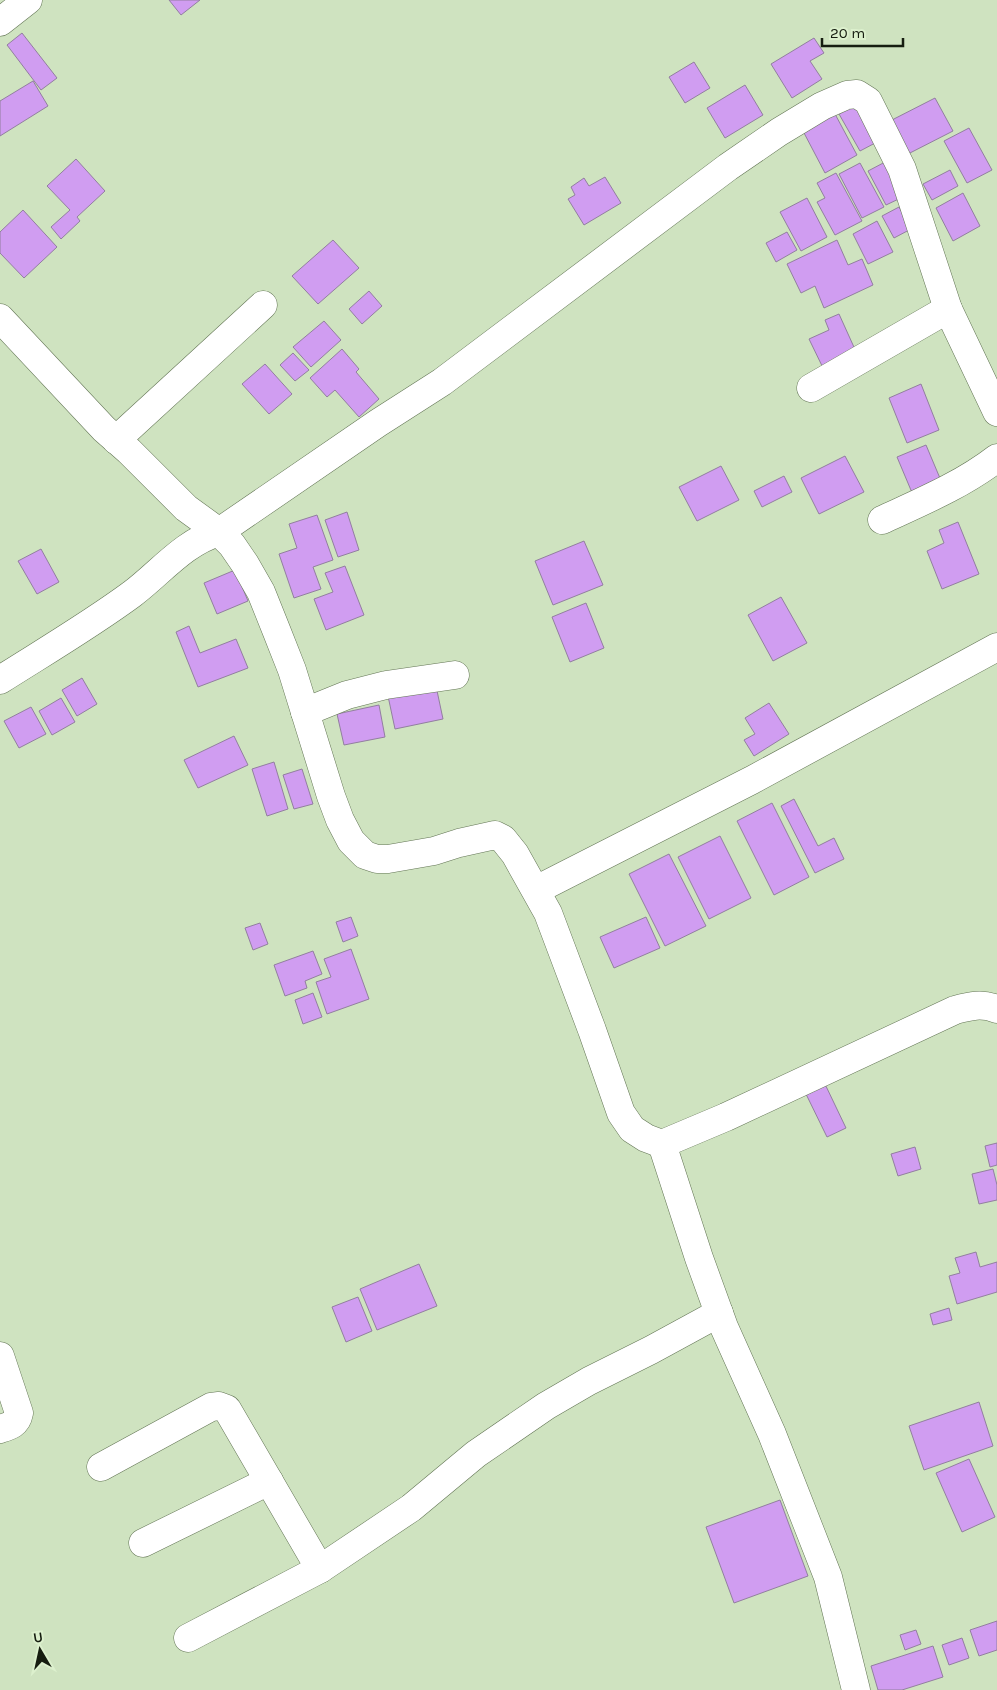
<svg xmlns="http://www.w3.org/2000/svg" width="997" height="1690" font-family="Karla,sans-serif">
  <rect width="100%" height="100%" fill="#cfe3c0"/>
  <g fill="#d09df1" stroke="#927f9f">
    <polygon points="169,0 200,0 181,15"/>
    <polygon points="22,33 57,78 41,90 7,45"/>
    <polygon points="814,38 824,53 810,61 822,79 792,98 771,64"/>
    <polygon points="694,62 710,88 685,103 669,77"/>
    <polygon points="33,81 48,106 0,136 0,101"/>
    <polygon points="745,85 763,115 725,138 707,108"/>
    <polygon points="935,98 953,131 906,155 888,122"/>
    <polygon points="857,104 877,142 860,151 839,114"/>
    <polygon points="835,114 857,155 825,173 803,131"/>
    <polygon points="969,128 992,170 967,183 944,141"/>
    <polygon points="76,159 105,191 77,217 80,221 61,239 51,227 70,210 47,186"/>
    <polygon points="887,161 905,196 886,205 868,171"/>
    <polygon points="860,163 884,207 862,218 839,174"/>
    <polygon points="950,170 958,186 932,200 923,184"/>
    <polygon points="836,173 862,221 835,235 817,202 825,198 817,183"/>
    <polygon points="605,177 621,203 584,225 568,199 575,195 571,187 584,178 589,186"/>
    <polygon points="963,193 980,226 953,241 936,208"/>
    <polygon points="807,198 827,237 801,251 780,212"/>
    <polygon points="899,207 911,229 894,238 882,216"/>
    <polygon points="23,210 57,247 24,278 0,253 0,232"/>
    <polygon points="877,221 893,252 868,264 853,234"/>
    <polygon points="787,232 797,250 776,262 766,243"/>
    <polygon points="333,240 359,268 318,304 292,276"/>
    <polygon points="837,240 848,265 862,259 873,285 824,308 815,286 801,293 787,264"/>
    <polygon points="369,291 382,306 362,324 349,309"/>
    <polygon points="839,314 858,356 825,372 809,339 829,330 825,320"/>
    <polygon points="324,321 341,340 311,367 293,347"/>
    <polygon points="342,349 359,369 356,372 379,399 359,417 335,390 327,397 310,378"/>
    <polygon points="293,353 309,370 295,381 280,365"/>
    <polygon points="265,364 292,394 269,414 242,384"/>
    <polygon points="921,384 939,430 907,443 889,398"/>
    <polygon points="926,445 942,483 913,495 897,457"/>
    <polygon points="845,456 864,492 819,514 801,478"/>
    <polygon points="721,466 739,500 697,521 679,487"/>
    <polygon points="784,476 792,492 762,507 754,491"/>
    <polygon points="347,512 359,550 338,557 325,520"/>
    <polygon points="317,515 333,560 313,567 321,589 294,598 279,554 297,548 289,524"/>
    <polygon points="958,522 979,574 942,589 927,551 944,543 939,530"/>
    <polygon points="584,541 603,585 553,605 535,561"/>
    <polygon points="41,549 59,582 37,594 18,561"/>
    <polygon points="345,566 364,615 326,630 314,599 333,592 325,573"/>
    <polygon points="235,570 248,601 217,614 204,583"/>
    <polygon points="781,597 807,643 773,661 748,615"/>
    <polygon points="586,603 604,648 570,662 552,617"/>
    <polygon points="189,626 200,653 236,639 248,668 198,687 176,632"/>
    <polygon points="82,678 97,704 77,716 62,690"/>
    <polygon points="436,686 443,719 395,729 388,696"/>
    <polygon points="61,698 75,722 52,735 39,711"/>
    <polygon points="769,703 789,734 754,756 744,740 755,734 745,718"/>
    <polygon points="379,705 385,737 344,745 337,714"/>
    <polygon points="31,707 46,734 19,748 4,721"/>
    <polygon points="234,736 248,765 198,788 184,760"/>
    <polygon points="274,762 288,809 267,816 252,769"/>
    <polygon points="302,769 313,804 294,809 283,775"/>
    <polygon points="794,799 818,846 834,838 844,859 815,873 781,806"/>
    <polygon points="772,803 809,877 774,895 737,821"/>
    <polygon points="720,836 751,898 709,919 678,857"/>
    <polygon points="669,854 706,926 665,946 629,874"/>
    <polygon points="351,917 358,936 343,942 336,922"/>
    <polygon points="646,917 660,948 614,968 600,937"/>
    <polygon points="260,923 268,944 253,950 245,928"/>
    <polygon points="351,949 369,999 327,1014 316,982 331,977 324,959"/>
    <polygon points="313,951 322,974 305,981 307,988 285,996 274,965"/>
    <polygon points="313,993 322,1017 303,1024 295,1000"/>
    <polygon points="824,1082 846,1128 827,1137 805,1092"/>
    <polygon points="997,1143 997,1165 990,1167 985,1146"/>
    <polygon points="915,1147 921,1169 898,1176 891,1154"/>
    <polygon points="993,1169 997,1185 997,1200 979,1204 972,1174"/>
    <polygon points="976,1252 980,1267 997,1262 997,1292 957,1304 949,1276 960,1273 955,1258"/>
    <polygon points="419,1264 437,1306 377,1330 360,1289"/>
    <polygon points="358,1297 372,1331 346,1342 332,1307"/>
    <polygon points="949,1308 952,1320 933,1325 930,1314"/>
    <polygon points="979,1402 993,1446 924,1470 909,1426"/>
    <polygon points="969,1459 995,1517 962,1532 936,1473"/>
    <polygon points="780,1500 808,1576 734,1603 706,1527"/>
    <polygon points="997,1621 997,1650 979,1656 970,1630"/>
    <polygon points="916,1630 921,1644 905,1650 900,1635"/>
    <polygon points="962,1638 969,1658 949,1665 942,1645"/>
    <polygon points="933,1646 943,1677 902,1690 878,1690 871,1666"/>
  </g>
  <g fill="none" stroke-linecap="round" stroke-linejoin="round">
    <g stroke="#637555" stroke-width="29">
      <g id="minor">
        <polyline points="0,22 28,0"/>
        <path d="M0,318L104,429L129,451L186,508L219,532L232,545L245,564L261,592L277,632L292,670L331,796L340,820L351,841L365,855L377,859H388L434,851L459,843L495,835L503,839L515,854L548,913L592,1030L621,1113L632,1129L646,1138L662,1144L726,1117L955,1010C970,1006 982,1003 997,1009"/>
        <polyline points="811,388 948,309"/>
        <polyline points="116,440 263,305"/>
        <path d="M882,520C921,502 962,485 997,458"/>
        <path d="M0,680C44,652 90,625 132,594C160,573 184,542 219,532L378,423L442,382L728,167L779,132L822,106L847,95L857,94L868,101L902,169L948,309L997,412"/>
        <polyline points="305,712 347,695 386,685 455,675"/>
        <polyline points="536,890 752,780 997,647"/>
        <polyline points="662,1144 699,1258 724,1327 772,1434 828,1577 856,1690"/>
        <path d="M0,1356L19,1413C17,1424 10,1426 0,1429"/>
        <polyline points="101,1467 211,1407 219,1406 227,1409 320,1569 411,1508 476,1454 546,1406 589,1381 651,1350 719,1313"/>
        <polyline points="143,1543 269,1481"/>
        <polyline points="188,1638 320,1569"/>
      </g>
    </g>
    <use href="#minor" stroke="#fff" stroke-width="28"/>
  </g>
  <g transform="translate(40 1650) rotate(351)" stroke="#dcf0cd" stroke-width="4" paint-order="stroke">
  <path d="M0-4L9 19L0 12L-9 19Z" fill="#161d10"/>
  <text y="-8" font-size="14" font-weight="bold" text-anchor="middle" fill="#161d10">U</text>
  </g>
  <path d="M822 38v8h81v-8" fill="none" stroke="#161d10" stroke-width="2.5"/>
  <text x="830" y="38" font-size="15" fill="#161d10" stroke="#dcf0cd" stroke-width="4" paint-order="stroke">20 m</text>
</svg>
